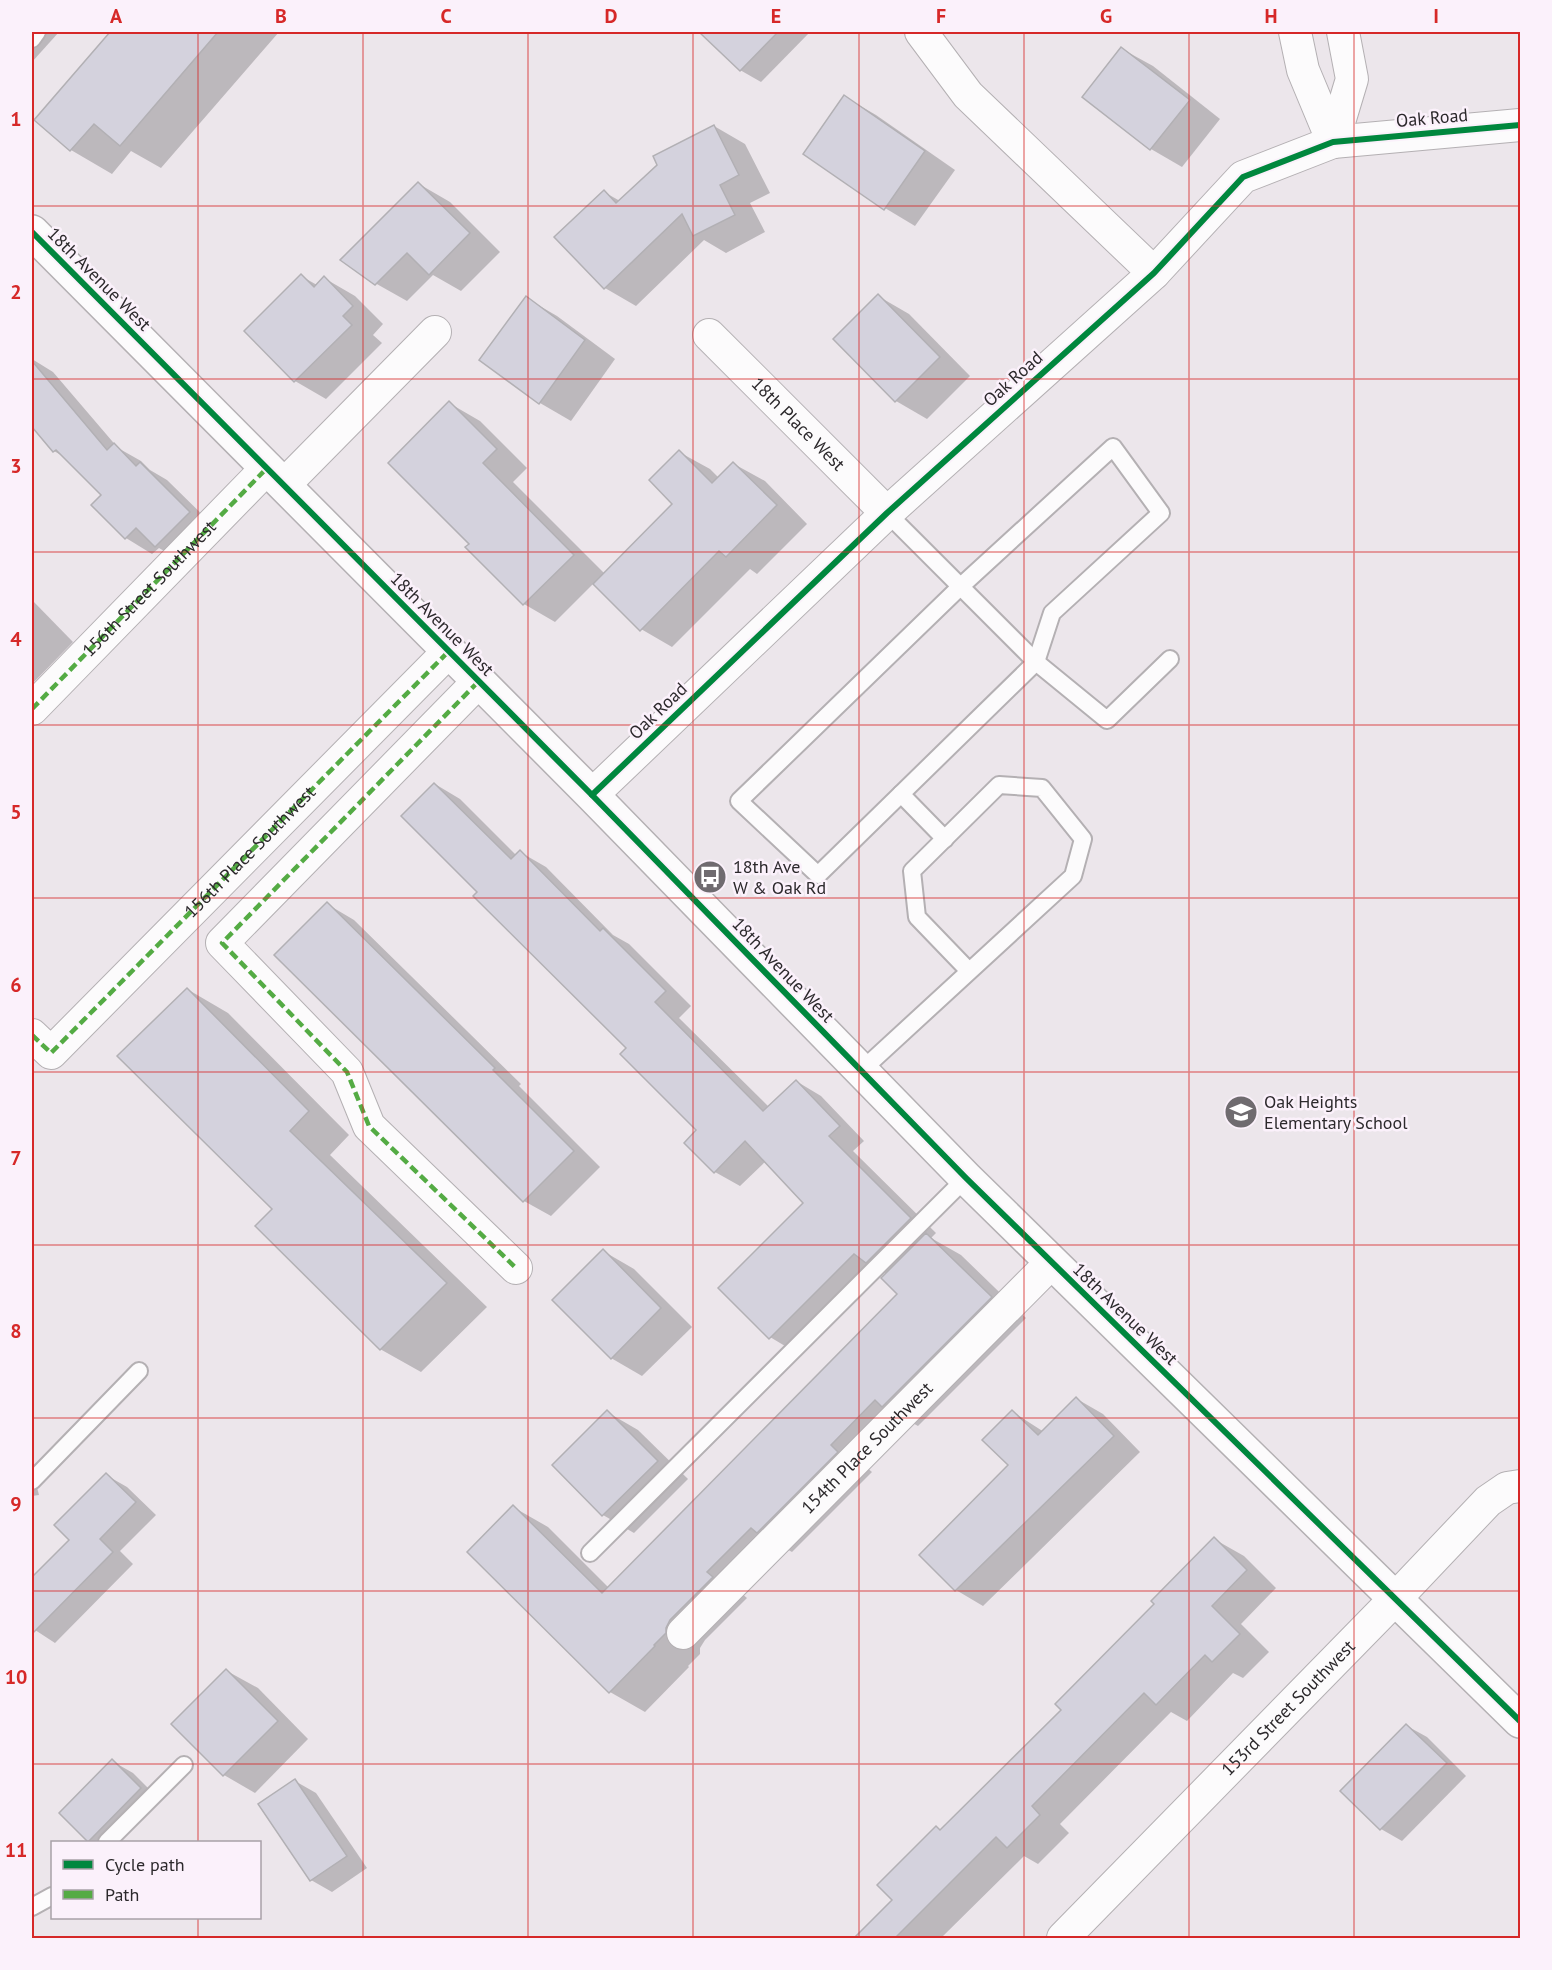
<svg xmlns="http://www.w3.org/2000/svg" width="1552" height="1970" font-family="'PT Sans',sans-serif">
  <rect width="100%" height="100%" fill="#ece6eb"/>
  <g fill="#0003">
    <polygon points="32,32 59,32 32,62"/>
    <polygon points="112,32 279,32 161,168 131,151 112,174 71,150 36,120"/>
    <polygon points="701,32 810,32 761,82 740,70"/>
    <polygon points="1122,49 1153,66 1220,119 1182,167 1151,149 1084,97"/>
    <polygon points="845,97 876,115 955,170 915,226 885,208"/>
    <polygon points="714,126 745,144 770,193 750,203 765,232 726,253 704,240 636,306 605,288 604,192 620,201"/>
    <polygon points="419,184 450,202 500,252 461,291 433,275 407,301 375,283"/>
    <polygon points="301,276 317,285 324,278 355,296 383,324 373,335 382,343 326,399 295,381 246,331"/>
    <polygon points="878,296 909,314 970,376 927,419 896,401"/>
    <polygon points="526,298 557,316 615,359 571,421 540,403"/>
    <polygon points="32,359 53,372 118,448 141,461 150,470 167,480 216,528 183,562 159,548 152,554 126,538 103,495 66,458 54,451 32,425"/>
    <polygon points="449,403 480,421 527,468 513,482 605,574 675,504 679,452 710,469 719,478 734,464 765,481 807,524 757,574 750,569 672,647 641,629 594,583 555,622 524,604 467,547 471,544"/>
    <polygon points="32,600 73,642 32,684"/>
    <polygon points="435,784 460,799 516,855 520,852 546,867 613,935 629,944 691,1006 679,1018 769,1107 796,1081 821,1096 864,1141 853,1151 936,1233 931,1238 961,1255 1026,1318 918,1426 909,1421 865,1466 872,1472 792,1552 785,1548 741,1593 747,1598 705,1640 700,1648 700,1654 688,1666 689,1667 645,1712 610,1692 469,1552 513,1507 548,1527 609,1588 899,1294 887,1274 879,1269 795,1352 770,1337 805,1203 766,1161 740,1186 715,1172 698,1130 628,1048 479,892"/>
    <polygon points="327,904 354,920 521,1084 519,1086 600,1167 551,1216 524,1201"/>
    <polygon points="187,989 228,1013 349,1135 330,1155 487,1307 421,1372 380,1349 274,1209"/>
    <polygon points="603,1251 634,1269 692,1327 642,1376 611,1358"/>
    <polygon points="1077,1399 1103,1414 1140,1452 983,1606 956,1590 921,1555 1010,1465 1013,1412 1044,1432"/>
    <polygon points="607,1412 638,1430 688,1479 634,1533 603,1515"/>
    <polygon points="32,1468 39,1495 32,1496"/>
    <polygon points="106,1475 127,1487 156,1515 120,1551 133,1564 55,1643 32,1628 32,1579 71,1540"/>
    <polygon points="1214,1539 1244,1556 1276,1588 1241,1624 1269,1652 1243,1678 1233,1673 1187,1721 1171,1712 1060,1824 1069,1833 1038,1864 1024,1856 941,1938 856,1938 894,1900 937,1828 941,1831 1063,1710"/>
    <polygon points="227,1671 258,1688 308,1739 255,1793 224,1775"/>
    <polygon points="1407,1726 1427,1737 1466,1776 1402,1841 1381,1829 1342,1791"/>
    <polygon points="112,1761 133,1773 161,1801 119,1842 92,1842 89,1840"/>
    <polygon points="295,1781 316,1793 367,1868 332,1892 311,1880"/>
  </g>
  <g fill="#d4d2dd" stroke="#b2b0b4" stroke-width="1.5">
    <polygon points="110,32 218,32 120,146 94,124 70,151 34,120"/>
    <polygon points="699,32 778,32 740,71"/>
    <polygon points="1121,47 1190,100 1150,150 1082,97"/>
    <polygon points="844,95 925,151 884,210 803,154"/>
    <polygon points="714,125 739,175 720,185 735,215 693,236 682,214 604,289 554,237 604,190 616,203 657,165 653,156"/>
    <polygon points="418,182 470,233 429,275 407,253 375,285 340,260"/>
    <polygon points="301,274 314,287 324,276 353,306 343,316 352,325 294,382 244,331"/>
    <polygon points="878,294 940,357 895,402 833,339"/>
    <polygon points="526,296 585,340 539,404 479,360"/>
    <polygon points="32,361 107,450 114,443 136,466 140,462 190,512 155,547 136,528 125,539 91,505 101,495 56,450 53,452 32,427"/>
    <polygon points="449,401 497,449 483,463 574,555 523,605 465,547 469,544 388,463"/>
    <polygon points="679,450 712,483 733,462 777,505 726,557 719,551 640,631 593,584 672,504 649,480"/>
    <polygon points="434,783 511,859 520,850 600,931 603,928 666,991 655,1002 763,1111 796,1080 840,1126 829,1136 911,1218 866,1263 854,1254 769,1339 718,1288 803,1203 745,1141 714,1173 684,1143 696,1130 620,1054 626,1048 473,896 477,892 401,816"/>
    <polygon points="327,902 495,1068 493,1070 574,1151 523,1202 274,955"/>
    <polygon points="187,988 309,1111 290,1131 447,1283 380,1350 255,1226 272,1209 117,1056"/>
    <polygon points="926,1233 992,1297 882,1407 875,1400 831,1445 838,1452 757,1533 751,1528 707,1572 713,1577 670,1620 666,1628 666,1633 654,1645 655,1646 609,1693 467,1552 513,1505 602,1593 897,1294 881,1278"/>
    <polygon points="603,1249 661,1308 611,1359 552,1300"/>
    <polygon points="1076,1397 1114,1436 955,1591 919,1555 1008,1465 982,1440 1012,1410 1038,1435"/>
    <polygon points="607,1410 658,1461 602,1516 552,1465"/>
    <polygon points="106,1473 136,1502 100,1539 113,1552 32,1634 32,1577 69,1540 54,1525"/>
    <polygon points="1214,1537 1247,1570 1212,1606 1240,1634 1212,1662 1205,1655 1156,1705 1144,1693 1032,1806 1040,1815 1007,1848 996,1837 895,1938 854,1938 892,1900 877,1885 936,1826 940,1830 1061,1710 1055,1704 1154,1604 1151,1601"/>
    <polygon points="226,1669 278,1721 223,1776 171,1724"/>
    <polygon points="1406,1724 1447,1763 1380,1830 1340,1791"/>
    <polygon points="112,1759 141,1788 88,1842 59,1813"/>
    <polygon points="295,1779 347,1856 310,1881 258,1804"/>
  </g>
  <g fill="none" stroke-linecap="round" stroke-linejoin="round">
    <g stroke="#b4b0b3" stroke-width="20">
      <g id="service">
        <polyline points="32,39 37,32"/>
        <polygon points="1113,447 1161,513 1052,613 1036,662 818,875 739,801 960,587"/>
        <polyline points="887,513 1036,662 1107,720 1170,659"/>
        <polyline points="901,794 945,839"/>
        <polyline points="861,1071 1073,876 1083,839 1042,788 999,785 912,871 917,917 969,971"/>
        <polyline points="32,1481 139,1371"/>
        <polyline points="590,1553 966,1178"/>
        <polyline points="107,1842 184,1765"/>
        <polyline points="32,1907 52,1896"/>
      </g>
    </g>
    <g stroke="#b4b0b3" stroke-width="34">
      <g id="minor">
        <polyline points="921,32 968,95 1154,273"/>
        <polyline points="1295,32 1303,70 1333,142"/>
        <polyline points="1333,142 1352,79 1343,32"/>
        <path id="s1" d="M709,335L887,513"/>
        <polyline points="284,485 435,332"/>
        <polyline points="478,682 222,943 347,1072 369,1126 516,1268"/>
        <path id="s2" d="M32,709L267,468"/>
        <polyline points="592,795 887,513 1154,273 1243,177 1333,142 1520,125"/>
        <polyline points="32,1035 51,1053 448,652"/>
        <path id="s3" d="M683,1633L1051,1263"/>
        <path id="s4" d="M1063,1938L1396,1598L1488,1501L1507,1488L1520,1486"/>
      </g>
    </g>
    <g stroke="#b4b0b3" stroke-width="36">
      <polyline id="tertiary" points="32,232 592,795 966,1178 1520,1721"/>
    </g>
    <use href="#service" stroke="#fcfbfc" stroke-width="16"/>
    <use href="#minor" stroke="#fcfbfc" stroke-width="32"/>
    <use href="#tertiary" stroke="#fcfbfc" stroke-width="33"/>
    <g stroke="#54ab44" stroke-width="4.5" stroke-dasharray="9 4.5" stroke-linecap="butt">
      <polyline points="478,682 222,943 347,1072 369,1126 516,1268"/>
      <polyline points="32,709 267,468"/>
      <path id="s5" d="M32,1035L51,1053L448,652"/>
    </g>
    <g stroke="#fbf1fb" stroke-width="10">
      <g id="cycleway">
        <polyline points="32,232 592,795 966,1178 1520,1721"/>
        <polyline points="592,795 887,513 1154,273 1243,177 1333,142 1520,125"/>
      </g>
    </g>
    <use href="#cycleway" stroke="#00873e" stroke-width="6"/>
  </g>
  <path fill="none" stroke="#d62828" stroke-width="1.5" stroke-opacity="0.55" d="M198,32V1842M363,32V1938M528,32V1938M693,32V1938M859,32V1938M1024,32V1938M1189,32V1938M1354,32V1938M32,206H1520M32,379H1520M32,552H1520M32,725H1520M32,898H1520M32,1072H1520M32,1245H1520M32,1418H1520M32,1591H1520M32,1764H1520M198,1918V1938"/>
  <defs>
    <g id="bus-disc" transform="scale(1.725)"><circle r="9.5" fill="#6f6b6f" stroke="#fbf1fb"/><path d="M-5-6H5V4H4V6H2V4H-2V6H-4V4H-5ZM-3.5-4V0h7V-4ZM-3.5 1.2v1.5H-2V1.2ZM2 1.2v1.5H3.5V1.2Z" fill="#fff"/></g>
    <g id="school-disc" transform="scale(1.725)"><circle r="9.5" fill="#6f6b6f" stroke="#fbf1fb"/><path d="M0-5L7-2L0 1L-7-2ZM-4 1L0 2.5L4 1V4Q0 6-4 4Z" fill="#fff"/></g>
  </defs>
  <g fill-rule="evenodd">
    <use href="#bus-disc" x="710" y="877"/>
    <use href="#school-disc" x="1241" y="1112"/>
  </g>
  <g text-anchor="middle" stroke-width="5" stroke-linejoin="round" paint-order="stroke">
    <g font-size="18" fill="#2c292c" stroke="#fbf1fb">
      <text transform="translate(1432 118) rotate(-5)" y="6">Oak Road</text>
      <text transform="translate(99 279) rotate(45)" y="6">18th Avenue West</text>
      <text transform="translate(1013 379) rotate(-42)" y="6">Oak Road</text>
      <text dy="6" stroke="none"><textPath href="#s1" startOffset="126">18th Place West</textPath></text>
      <text dy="6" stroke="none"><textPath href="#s2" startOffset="168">156th Street Southwest</textPath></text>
      <text transform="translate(442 624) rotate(45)" y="6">18th Avenue West</text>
      <text transform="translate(658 711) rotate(-44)" y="6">Oak Road</text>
      <text dy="6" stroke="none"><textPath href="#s5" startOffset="309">156th Place Southwest</textPath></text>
      <text transform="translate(783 970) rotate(46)" y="6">18th Avenue West</text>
      <text transform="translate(1125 1314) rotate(44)" y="6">18th Avenue West</text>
      <text dy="6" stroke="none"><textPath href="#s3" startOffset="261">154th Place Southwest</textPath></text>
      <text dy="6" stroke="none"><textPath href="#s4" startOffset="322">153rd Street Southwest</textPath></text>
    </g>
    <g font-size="18" fill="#2c292c" stroke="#fbf1fb" text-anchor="start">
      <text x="733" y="873">18th Ave<tspan x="733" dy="21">W &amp; Oak Rd</tspan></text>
      <text x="1264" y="1108">Oak Heights<tspan x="1264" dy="21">Elementary School</tspan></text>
    </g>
  </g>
  <rect width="1552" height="1970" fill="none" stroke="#fbf1fb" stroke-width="66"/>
  <rect x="51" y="1841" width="210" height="78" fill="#fbf1fb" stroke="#a8a1a8" stroke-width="1.5"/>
  <rect x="63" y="1860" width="30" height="9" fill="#00873e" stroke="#a8a1a8" stroke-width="1.5"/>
  <text x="105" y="1871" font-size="18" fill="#2c292c">Cycle path</text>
  <rect x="63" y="1890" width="30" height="9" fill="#54ab44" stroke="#a8a1a8" stroke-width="1.5"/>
  <text x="105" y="1901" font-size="18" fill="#2c292c">Path</text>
  <rect x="33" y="33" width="1486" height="1904" fill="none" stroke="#d62828" stroke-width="2"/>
  <g font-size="20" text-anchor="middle" font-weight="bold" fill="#d62828">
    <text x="116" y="23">A</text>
    <text x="281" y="23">B</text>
    <text x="446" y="23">C</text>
    <text x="611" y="23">D</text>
    <text x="776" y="23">E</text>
    <text x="941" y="23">F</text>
    <text x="1106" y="23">G</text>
    <text x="1271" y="23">H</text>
    <text x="1436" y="23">I</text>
    <text x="16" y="126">1</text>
    <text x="16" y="299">2</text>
    <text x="16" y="473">3</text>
    <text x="16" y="646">4</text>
    <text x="16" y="819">5</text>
    <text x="16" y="992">6</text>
    <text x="16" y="1165">7</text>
    <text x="16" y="1338">8</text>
    <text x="16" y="1511">9</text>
    <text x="16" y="1684">10</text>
    <text x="16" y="1857">11</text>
  </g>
</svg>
